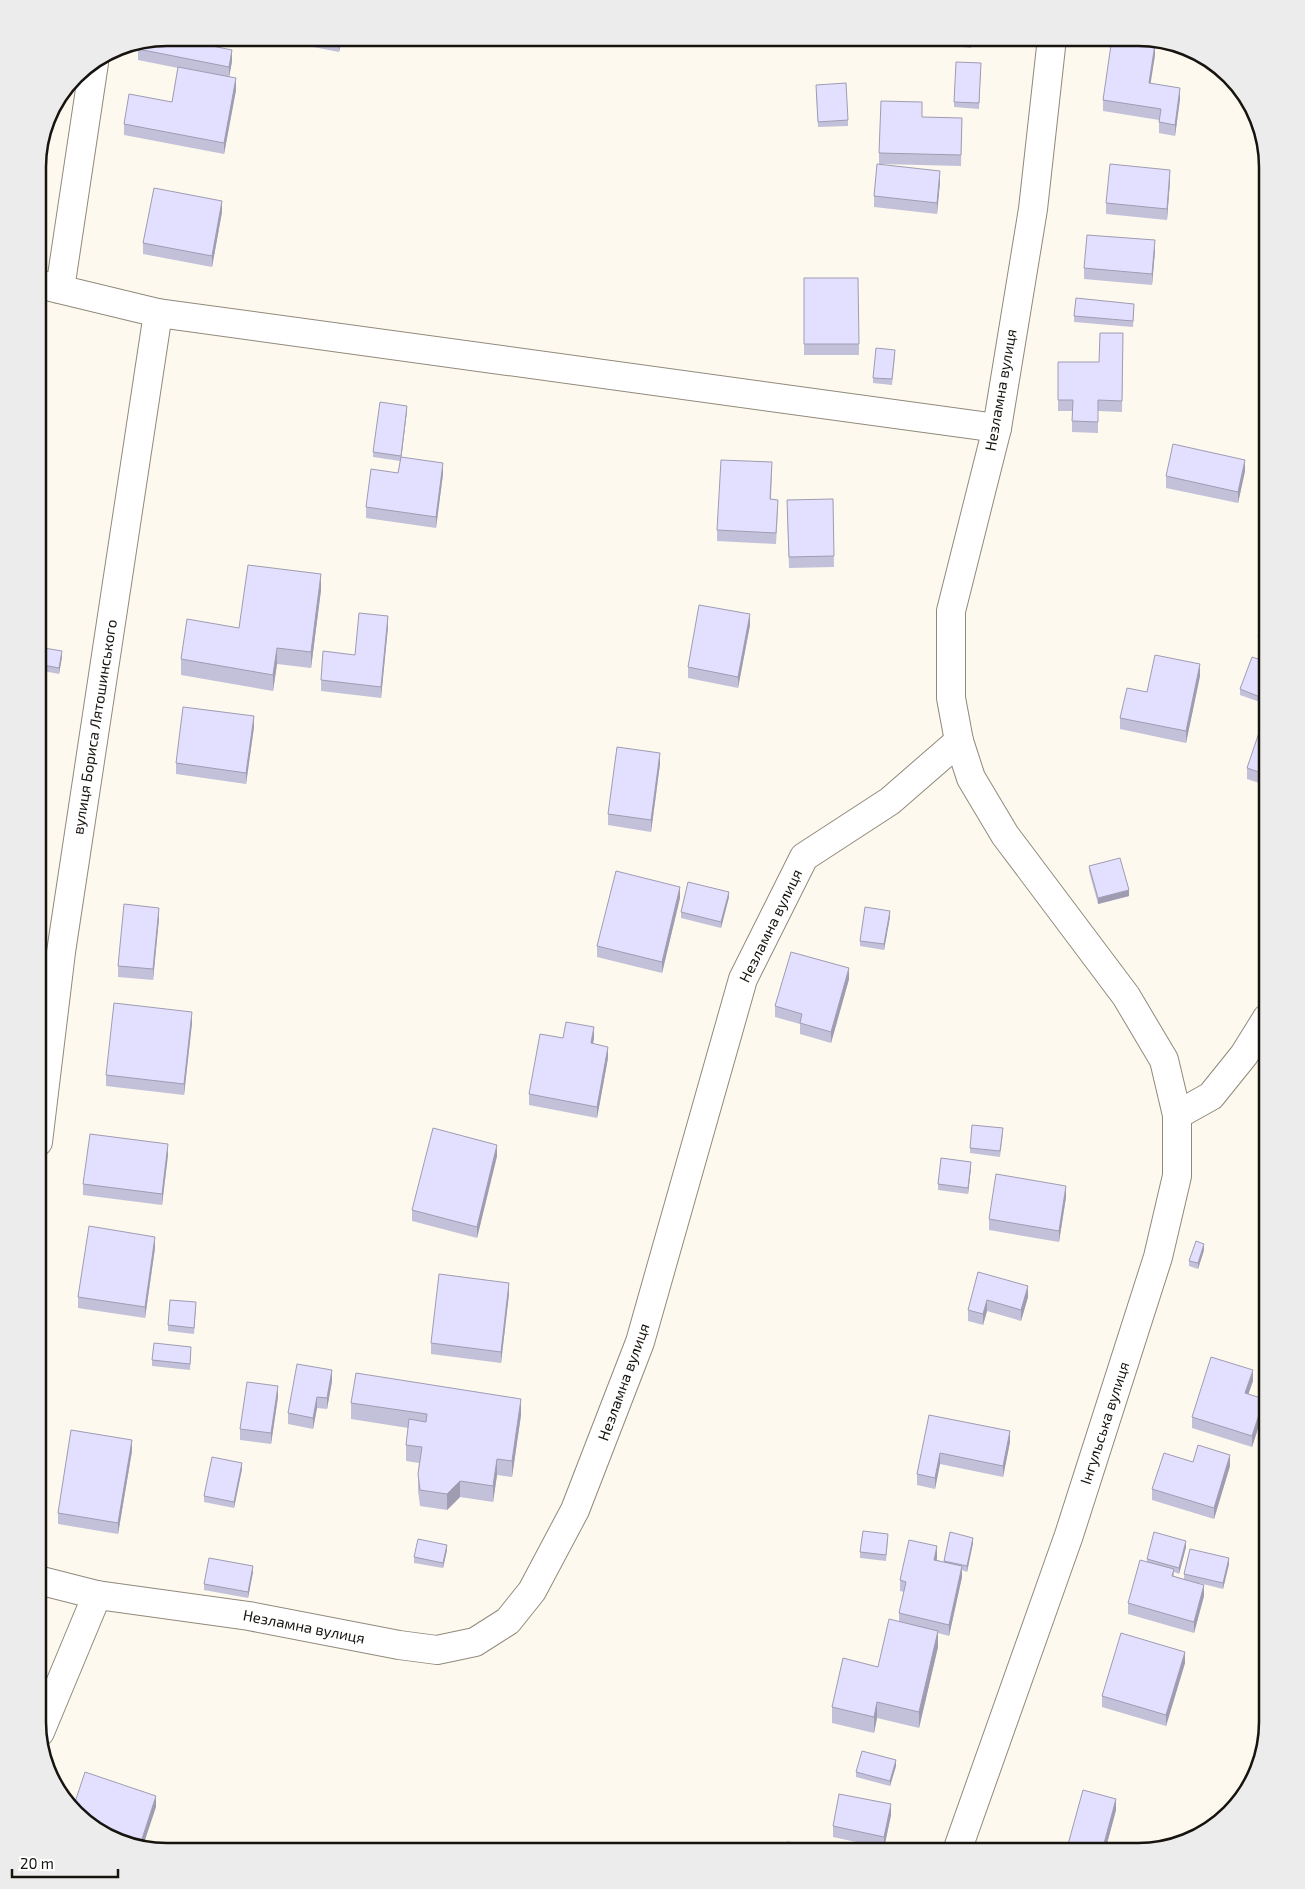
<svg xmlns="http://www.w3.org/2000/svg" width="1305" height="1889" font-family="'Exo 2',sans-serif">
  <rect width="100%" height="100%" fill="#fef9ef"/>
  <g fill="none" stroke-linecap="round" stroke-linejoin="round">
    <g stroke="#91897b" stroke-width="30">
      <g id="street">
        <polyline points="38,284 158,313 997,428"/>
        <polyline points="60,289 94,63"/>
        <polyline points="1177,1115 1211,1096 1244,1055 1267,1018"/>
        <polyline points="38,1142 61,952 158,313"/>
        <polyline points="38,1580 97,1595 249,1616 399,1645 437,1650 475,1642 508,1621 532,1591 575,1510 640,1342 743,979 804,857 890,801 959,741"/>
        <polyline points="40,1732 97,1595"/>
      </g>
    </g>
    <g stroke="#91897b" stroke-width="30">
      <polyline id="secondary" points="957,1851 1069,1535 1158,1257 1177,1176 1177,1115 1164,1060 1126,996 1005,835 971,778 959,741 951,698 951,611 997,428 1033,209 1052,38"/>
    </g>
    <use href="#street" stroke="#fff" stroke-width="28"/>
    <use href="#secondary" stroke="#fff" stroke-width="28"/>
  </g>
  <g fill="#c3c0da">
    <polygon points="277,38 342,38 339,52 277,40"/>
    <polygon points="911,38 972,38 971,48 911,41"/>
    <polygon points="138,49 232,61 229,77 236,90 224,154 124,135 124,124 172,102 178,68 138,60"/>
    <polygon points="1199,54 1203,55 1208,61 1199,60"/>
    <polygon points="1155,55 1150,83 1180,99 1175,136 1159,133 1159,120 1103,111 1103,100"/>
    <polygon points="981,63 979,109 954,107 954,102"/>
    <polygon points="816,90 848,120 848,126 818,127"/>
    <polygon points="922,117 962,118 961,166 880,164 940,182 937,214 874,207 874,196 879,164 879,153"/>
    <polygon points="1170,181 1167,220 1106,214 1106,203"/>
    <polygon points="222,212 212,267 143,254 143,243"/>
    <polygon points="1155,251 1152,285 1084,279 1084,268"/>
    <polygon points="804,278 859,344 859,355 804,355"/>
    <polygon points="1134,310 1133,327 1074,322 1074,316"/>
    <polygon points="1123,333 1122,412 1098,411 1098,433 1072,432 1072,411 1058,411 1058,400 1099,362"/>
    <polygon points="895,356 892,385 873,383 873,378"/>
    <polygon points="407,411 401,457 443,474 436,528 366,518 366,507 398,473 400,461 373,457 373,452"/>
    <polygon points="1245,471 1238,503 1166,488 1166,476"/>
    <polygon points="772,473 771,499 778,511 776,544 717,541 717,530"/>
    <polygon points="833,499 834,567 789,568 787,511"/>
    <polygon points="321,590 311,668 277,664 273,691 181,675 181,659 239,628"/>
    <polygon points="1268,611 1268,656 1258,653 1258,637"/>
    <polygon points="750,625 738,688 688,678 688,667"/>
    <polygon points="388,627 381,698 321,691 321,680 355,655"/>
    <polygon points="38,647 62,657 59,674 38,670"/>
    <polygon points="1268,662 1268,682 1260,702 1240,695 1240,689"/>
    <polygon points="1200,676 1186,743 1120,729 1120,718 1147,692"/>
    <polygon points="1268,719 1268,786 1247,779 1247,768"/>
    <polygon points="254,727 246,784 176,774 176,763"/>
    <polygon points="660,764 651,832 608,825 608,814"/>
    <polygon points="1089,866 1129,896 1098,904 1089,871"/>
    <polygon points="729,897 721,928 681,918 681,912"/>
    <polygon points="680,898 662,973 597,957 597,946"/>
    <polygon points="890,917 884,950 860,946 860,941"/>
    <polygon points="159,919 153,980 118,977 118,966"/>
    <polygon points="849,979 831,1043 800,1034 800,1024 775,1017 775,1006"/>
    <polygon points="192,1023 184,1095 106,1086 106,1075"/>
    <polygon points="563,1038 594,1038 593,1044 608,1058 597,1118 529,1105 529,1094"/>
    <polygon points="1003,1134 1000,1157 970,1153 970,1148"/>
    <polygon points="168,1155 162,1205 83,1195 83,1184"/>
    <polygon points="497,1156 477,1238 412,1221 412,1210"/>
    <polygon points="971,1168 968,1194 938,1190 938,1184"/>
    <polygon points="1066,1197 1059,1242 989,1230 989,1219"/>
    <polygon points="155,1248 145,1318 78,1308 78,1297"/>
    <polygon points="1204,1250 1198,1269 1189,1266 1189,1261"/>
    <polygon points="978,1272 1028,1297 1021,1321 987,1311 983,1325 968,1321 968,1310"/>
    <polygon points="509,1294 501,1363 431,1354 431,1343"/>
    <polygon points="196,1308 194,1334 168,1331 168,1325"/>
    <polygon points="191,1353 190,1370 152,1366 152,1360"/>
    <polygon points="332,1381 327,1409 317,1408 313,1429 288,1424 288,1413"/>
    <polygon points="1253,1381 1248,1394 1264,1410 1252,1447 1192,1428 1192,1417"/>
    <polygon points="278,1397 271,1444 240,1440 240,1429"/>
    <polygon points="351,1403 521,1415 512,1477 497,1475 493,1502 460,1497 447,1510 420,1506 418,1491 418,1474 419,1463 406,1461 406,1445 408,1428 351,1419"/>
    <polygon points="929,1415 1010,1442 1003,1477 940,1464 935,1489 917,1485 917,1474"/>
    <polygon points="132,1451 118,1534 58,1524 58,1513"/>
    <polygon points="1193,1462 1230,1466 1214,1519 1152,1500 1152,1489"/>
    <polygon points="242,1469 234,1508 204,1502 204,1496"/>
    <polygon points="950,1532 973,1543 967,1572 962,1570 962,1577 949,1636 938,1633 938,1647 919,1728 877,1718 874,1733 832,1723 832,1707 878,1667 899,1622 899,1613 904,1592 900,1591 900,1580 937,1558 937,1560 944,1562"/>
    <polygon points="888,1540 886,1561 860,1558 860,1552"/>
    <polygon points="1186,1547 1179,1574 1174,1572 1174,1576 1184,1579 1184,1574 1229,1564 1223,1589 1199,1583 1204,1596 1194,1633 1128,1614 1128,1603 1147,1562 1147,1559"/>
    <polygon points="447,1550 443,1568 414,1563 414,1557"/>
    <polygon points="253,1572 248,1598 204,1590 204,1584"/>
    <polygon points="1185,1663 1166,1726 1102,1707 1102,1696"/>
    <polygon points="896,1766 890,1786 856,1777 856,1772"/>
    <polygon points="1116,1810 1105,1851 1067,1851 1067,1848"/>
    <polygon points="891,1815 884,1848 833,1837 833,1826"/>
  </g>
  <g fill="#9f9cb2">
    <polygon points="339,38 342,38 339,52"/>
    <polygon points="1155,44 1155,55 1149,94 1149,83"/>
    <polygon points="232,50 232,61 229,78 229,67"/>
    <polygon points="236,78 236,90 224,154 224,143"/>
    <polygon points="1180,88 1180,99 1175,136 1175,125"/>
    <polygon points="1170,170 1170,181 1167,220 1167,209"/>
    <polygon points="940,171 940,182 937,214 937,203"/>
    <polygon points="222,201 222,212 212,267 212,256"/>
    <polygon points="1155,240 1155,251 1152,285 1152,274"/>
    <polygon points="407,406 407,411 401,461 401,456"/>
    <polygon points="1245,460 1245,471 1238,503 1238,492"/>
    <polygon points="443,463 443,474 436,528 436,517"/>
    <polygon points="44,563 44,574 38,608 38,597"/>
    <polygon points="321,574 321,590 311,668 311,652"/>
    <polygon points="750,614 750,625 738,688 738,677"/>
    <polygon points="388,616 388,627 381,698 381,687"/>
    <polygon points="277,648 277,664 273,691 273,675"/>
    <polygon points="62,651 62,657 59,674 59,668"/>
    <polygon points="1200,664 1200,676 1186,743 1186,731"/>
    <polygon points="1268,676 1268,682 1260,702 1260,697"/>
    <polygon points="254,716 254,727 246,784 246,773"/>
    <polygon points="660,753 660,764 651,832 651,820"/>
    <polygon points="680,887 680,898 662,973 662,962"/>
    <polygon points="1129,890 1129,896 1098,904 1098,898"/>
    <polygon points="729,892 729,897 721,928 721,922"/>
    <polygon points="159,908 159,919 153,980 153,969"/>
    <polygon points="890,911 890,917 884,950 884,944"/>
    <polygon points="849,968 849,979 831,1043 831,1032"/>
    <polygon points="192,1012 192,1023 184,1095 184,1084"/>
    <polygon points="594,1027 594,1038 591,1054 591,1043"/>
    <polygon points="608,1047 608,1058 597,1118 597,1107"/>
    <polygon points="168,1144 168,1155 162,1205 162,1194"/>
    <polygon points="497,1145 497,1156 477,1238 477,1227"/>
    <polygon points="971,1162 971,1168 968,1194 968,1188"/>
    <polygon points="1066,1186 1066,1197 1059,1242 1059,1231"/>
    <polygon points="155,1237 155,1248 145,1318 145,1307"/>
    <polygon points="1204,1244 1204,1250 1198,1269 1198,1263"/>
    <polygon points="509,1283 509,1294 501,1363 501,1352"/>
    <polygon points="1028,1286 1028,1297 1021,1321 1021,1310"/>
    <polygon points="987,1300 987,1311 983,1325 983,1314"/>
    <polygon points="332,1370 332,1381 327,1409 327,1398"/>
    <polygon points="1253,1370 1253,1381 1245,1404 1245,1393"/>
    <polygon points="278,1386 278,1397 271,1444 271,1433"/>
    <polygon points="317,1397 317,1408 313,1429 313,1418"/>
    <polygon points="521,1399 521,1415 512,1477 512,1461"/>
    <polygon points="1264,1399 1264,1410 1252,1447 1252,1436"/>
    <polygon points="1010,1431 1010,1442 1003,1477 1003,1466"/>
    <polygon points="132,1440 132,1451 118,1534 118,1523"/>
    <polygon points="940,1453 940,1464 935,1489 935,1478"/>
    <polygon points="1230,1455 1230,1466 1214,1519 1214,1508"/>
    <polygon points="497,1459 497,1475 493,1502 493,1486"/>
    <polygon points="242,1463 242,1469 234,1508 234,1502"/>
    <polygon points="460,1481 460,1497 447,1510 447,1494"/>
    <polygon points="973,1538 973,1543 967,1572 967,1566"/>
    <polygon points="1186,1541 1186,1547 1179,1574 1179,1568"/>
    <polygon points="447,1545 447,1550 443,1568 443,1563"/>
    <polygon points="937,1546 937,1558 934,1571 934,1560"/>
    <polygon points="1229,1558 1229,1564 1223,1589 1223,1583"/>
    <polygon points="253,1566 253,1572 248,1598 248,1592"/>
    <polygon points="962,1566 962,1577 949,1636 949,1625"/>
    <polygon points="1204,1585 1204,1596 1194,1633 1194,1622"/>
    <polygon points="938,1631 938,1647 919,1728 919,1712"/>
    <polygon points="1185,1652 1185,1663 1166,1726 1166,1715"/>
    <polygon points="877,1702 877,1718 874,1733 874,1717"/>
    <polygon points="896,1760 896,1766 890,1786 890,1781"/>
    <polygon points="156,1796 156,1807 143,1846 140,1845"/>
    <polygon points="1116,1799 1116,1810 1105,1851 1102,1851"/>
    <polygon points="891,1804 891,1815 884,1848 884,1837"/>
  </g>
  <g fill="#e3dffe" stroke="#9f9cb2">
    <polygon points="168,38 172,38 232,50 229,67 138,49 139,43"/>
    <polygon points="319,38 339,38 339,41"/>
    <polygon points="1112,38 1155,44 1149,83 1180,88 1175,125 1159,122 1161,109 1103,100"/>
    <polygon points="956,62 981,63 979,103 954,102"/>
    <polygon points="178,67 236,78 224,143 124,124 129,94 172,102"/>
    <polygon points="846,83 848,120 818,122 816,85"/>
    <polygon points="881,101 922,102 922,117 962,118 961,155 879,153"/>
    <polygon points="877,164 940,171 937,203 874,196"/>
    <polygon points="1110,164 1170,170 1167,209 1106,203"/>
    <polygon points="154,188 222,201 212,256 143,243"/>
    <polygon points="1087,235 1155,240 1152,274 1084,268"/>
    <polygon points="804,278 858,278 859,344 804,344"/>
    <polygon points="1076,298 1134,304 1133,321 1074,316"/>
    <polygon points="1100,333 1123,333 1122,401 1098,400 1098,422 1072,421 1073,400 1058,400 1058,362 1099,362"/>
    <polygon points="876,348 895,350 892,379 873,378"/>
    <polygon points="380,402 407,406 401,456 373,452"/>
    <polygon points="1173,444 1245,460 1238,492 1166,476"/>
    <polygon points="401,457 443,463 436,517 366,507 371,469 398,473"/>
    <polygon points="721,460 772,462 770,499 778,500 776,533 717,530"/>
    <polygon points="833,499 834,556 789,557 787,500"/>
    <polygon points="38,562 44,563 38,597"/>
    <polygon points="248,565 321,574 311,652 277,648 273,675 181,659 187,619 239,628"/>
    <polygon points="699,605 750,614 738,677 688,667"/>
    <polygon points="1268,611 1268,640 1258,637"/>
    <polygon points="359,613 388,616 381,687 321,680 323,651 355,655"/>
    <polygon points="38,647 62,651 59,668 38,664"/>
    <polygon points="1155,655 1200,664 1186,731 1120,718 1127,688 1147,692"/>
    <polygon points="1252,657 1268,662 1268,676 1260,697 1240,689"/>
    <polygon points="183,707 254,716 246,773 176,763"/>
    <polygon points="1264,718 1268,719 1268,775 1247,768"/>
    <polygon points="617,747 660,753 651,820 608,814"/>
    <polygon points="1120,858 1129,890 1098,898 1089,866"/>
    <polygon points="616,871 680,887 662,962 597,946"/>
    <polygon points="688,882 729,892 721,922 681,912"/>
    <polygon points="124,904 159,908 153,969 118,966"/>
    <polygon points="865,907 890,911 884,944 860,941"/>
    <polygon points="791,952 849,968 831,1032 800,1023 802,1014 775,1006"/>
    <polygon points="114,1003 192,1012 184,1084 106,1075"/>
    <polygon points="566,1022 594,1027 591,1043 608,1047 597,1107 529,1094 540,1034 563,1038"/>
    <polygon points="972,1125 1003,1128 1000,1151 970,1148"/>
    <polygon points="433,1128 497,1145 477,1227 412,1210"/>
    <polygon points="90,1134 168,1144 162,1194 83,1184"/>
    <polygon points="941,1158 971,1162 968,1188 938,1184"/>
    <polygon points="996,1174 1066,1186 1059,1231 989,1219"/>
    <polygon points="89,1226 155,1237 145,1307 78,1297"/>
    <polygon points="1196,1241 1204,1244 1198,1263 1189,1261"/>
    <polygon points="978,1272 1028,1286 1021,1310 987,1300 983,1314 968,1310"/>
    <polygon points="439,1274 509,1283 501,1352 431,1343"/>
    <polygon points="170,1300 196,1302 194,1328 168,1325"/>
    <polygon points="154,1343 191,1347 190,1364 152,1360"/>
    <polygon points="1211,1357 1253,1370 1245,1393 1264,1399 1252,1436 1192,1417"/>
    <polygon points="297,1364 332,1370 327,1398 317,1397 313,1418 288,1413"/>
    <polygon points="356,1373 521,1399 512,1461 497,1459 493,1486 460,1481 447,1494 420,1490 418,1474 422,1447 406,1445 409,1419 426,1422 427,1414 351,1403"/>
    <polygon points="247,1382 278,1386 271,1433 240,1429"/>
    <polygon points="929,1415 1010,1431 1003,1466 940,1453 935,1478 917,1474"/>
    <polygon points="71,1430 132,1440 118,1523 58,1513"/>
    <polygon points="1198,1445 1230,1455 1214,1508 1152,1489 1164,1453 1193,1462"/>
    <polygon points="212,1457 242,1463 234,1502 204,1496"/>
    <polygon points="863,1531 888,1534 886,1555 860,1552"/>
    <polygon points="950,1532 973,1538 967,1566 944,1561"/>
    <polygon points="1154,1532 1186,1541 1179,1568 1147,1559"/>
    <polygon points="418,1539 447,1545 443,1563 414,1557"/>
    <polygon points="909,1540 937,1546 934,1560 962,1566 949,1625 899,1613 906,1582 900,1580"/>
    <polygon points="1190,1549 1229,1558 1223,1583 1184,1574"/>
    <polygon points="209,1558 253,1566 248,1592 204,1584"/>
    <polygon points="1140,1560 1174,1569 1172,1576 1204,1585 1194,1622 1128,1603"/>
    <polygon points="889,1619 938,1631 919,1712 877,1702 874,1717 832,1707 843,1658 878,1667"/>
    <polygon points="1121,1633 1185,1652 1166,1715 1102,1696"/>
    <polygon points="862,1751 896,1760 890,1781 856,1772"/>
    <polygon points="85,1772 156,1796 140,1845 96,1830 71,1804 74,1805"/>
    <polygon points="1083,1790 1116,1799 1102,1851 1082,1851 1067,1848"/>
    <polygon points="839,1794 891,1804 884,1837 833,1826"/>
    <polygon points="787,1842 844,1847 844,1851 786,1851"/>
  </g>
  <g text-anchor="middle" stroke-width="4" stroke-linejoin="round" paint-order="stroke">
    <g font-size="15" fill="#17140f" stroke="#fff">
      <text transform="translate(1001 390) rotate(-80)" y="5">Незламна вулиця</text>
      <text transform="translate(95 727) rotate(-81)" y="5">вулиця Бориса Лятошинського</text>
      <text transform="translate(771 926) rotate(-64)" y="5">Незламна вулиця</text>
      <text transform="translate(624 1382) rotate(-70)" y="5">Незламна вулиця</text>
      <text transform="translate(1105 1423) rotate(-72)" y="5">Інгульська вулиця</text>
      <text transform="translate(304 1627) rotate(11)" y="5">Незламна вулиця</text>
    </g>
  </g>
  <path d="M0 0H1305V1889H0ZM167 46H1138A121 121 0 0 1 1259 167V1722A121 121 0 0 1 1138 1843H167A121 121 0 0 1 46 1722V167A121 121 0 0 1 167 46Z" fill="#ececec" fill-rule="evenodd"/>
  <path fill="none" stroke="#17140f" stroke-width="2.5" d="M167 46H1138A121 121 0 0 1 1259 167V1722A121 121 0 0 1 1138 1843H167A121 121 0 0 1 46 1722V167A121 121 0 0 1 167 46Z"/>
  <path d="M12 1869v8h106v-8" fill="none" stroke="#17140f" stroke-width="2.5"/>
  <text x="20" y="1869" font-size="15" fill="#17140f" stroke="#ffffff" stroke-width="4" paint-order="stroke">20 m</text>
</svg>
